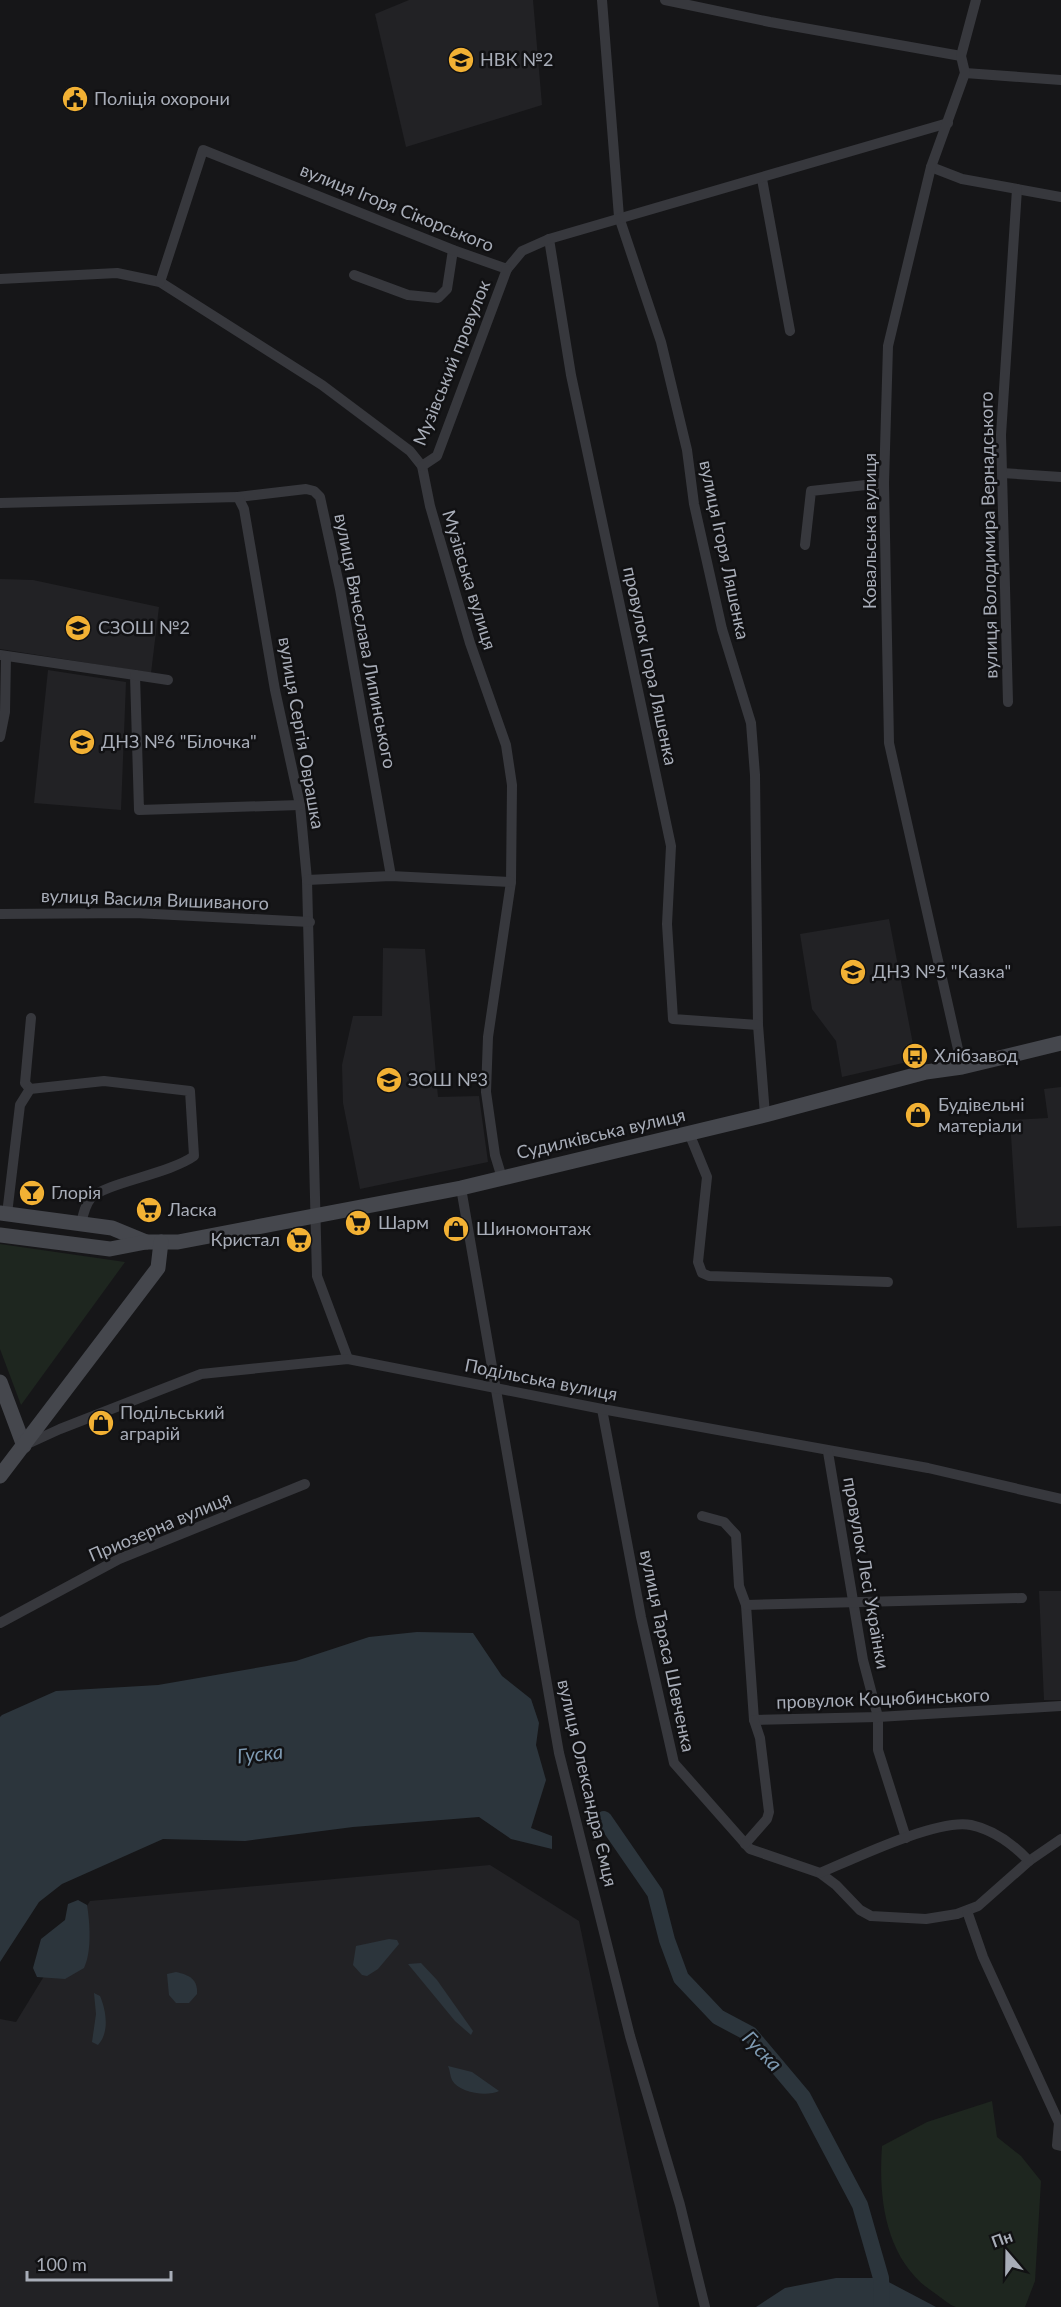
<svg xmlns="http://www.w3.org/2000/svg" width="1061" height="2307" font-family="Lato,sans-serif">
  <rect width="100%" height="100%" fill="#161618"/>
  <g fill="#222225">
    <polygon points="409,0 533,0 542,105 406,147 375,14"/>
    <polygon points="0,579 33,580 159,607 151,673 0,649"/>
    <polygon points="48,670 126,682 121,810 34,803"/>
    <polygon points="889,919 916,1060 842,1077 836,1041 812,1009 800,934"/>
    <polygon points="383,948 425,949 438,1097 479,1096 488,1162 360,1189 343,1103 342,1065 353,1016 382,1016"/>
    <polygon points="1061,1087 1061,1226 1017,1228 1010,1120 1048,1118 1044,1089"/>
    <polygon points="1039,1591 1061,1591 1061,1700 1044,1700"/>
    <polygon points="490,1865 579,1921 659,2307 0,2307 0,2019 16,2022 90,1901"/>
  </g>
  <g fill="#1e261f">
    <polygon points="0,1244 125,1262 21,1405 0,1349"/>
    <path d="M992,2101L997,2137L1021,2156L1041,2181L1035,2281L1025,2307C1009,2307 970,2307 956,2307C949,2305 942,2298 936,2294C886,2262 878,2201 882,2146L927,2122Z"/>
  </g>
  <g fill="#2c353c">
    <polygon points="417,1632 473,1633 502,1676 531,1699 539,1723 536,1745 546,1780 531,1828 552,1836 552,1849 511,1839 479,1817 353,1827 245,1841 163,1839 62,1884 39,1902 0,1962 0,1717 2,1715 56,1691 158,1685 296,1661 369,1637"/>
    <path d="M78,1900L87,1905C90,1923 92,1952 84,1968L65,1979L37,1977L33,1968L41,1939L65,1920L68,1904Z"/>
    <polygon points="389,1939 397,1940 399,1944 378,1969 367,1976 362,1975 353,1965 356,1946"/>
    <polygon points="421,1963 437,1980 473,2031 471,2035 455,2021 408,1964"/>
    <path d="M176,1972C189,1975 198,1979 197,1994L189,2003H176L169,1995L167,1974Z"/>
    <path d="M94,1993L100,1996C106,2010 110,2032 98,2045L92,2042L96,2014Z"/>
    <path d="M448,2066L472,2072L499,2091C487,2097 459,2093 452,2080C450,2076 450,2070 448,2066Z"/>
    <polygon points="836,2278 881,2278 936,2307 756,2307 785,2288"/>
  </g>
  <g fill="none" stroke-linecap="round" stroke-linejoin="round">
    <polyline stroke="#2c353c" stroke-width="16" points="604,1819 655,1893 667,1940 681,1978 718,2017 750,2034 803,2097 860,2205 881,2278 882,2307"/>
    <g stroke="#37383d" stroke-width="10">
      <polyline points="602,0 619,217 661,342 687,450 694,504 722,629 751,723 755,775 758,1025 765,1115"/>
      <polyline points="665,0 770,22 961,56"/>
      <polyline points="965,73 1061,80"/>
      <polyline points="931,167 962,179 1061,197"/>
      <polyline points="762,179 790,331"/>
      <polyline points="549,239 571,375 671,846 667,924 673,1019 758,1025"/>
      <polyline points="354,275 408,295 438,298 447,289 453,250"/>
      <polyline points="0,279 117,273 160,282 322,385 410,451 422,466 430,506 470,643 506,745 512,785 511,882 488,1037 486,1092 495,1155 502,1178"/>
      <polyline points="160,282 203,150 453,250 507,269 522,251 549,239 948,123"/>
      <polyline points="422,466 437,456 507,269"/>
      <polyline points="1002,473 1061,477"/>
      <polyline points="238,497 306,489 314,491 320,497 340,589 391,876"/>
      <polyline points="0,503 238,497 244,509 275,690 300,805 307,880 317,1276 348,1359"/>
      <polyline points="805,545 811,491 884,483"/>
      <polyline points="0,655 135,675 139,810 300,805"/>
      <polyline points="135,675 168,680"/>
      <polyline points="1008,702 1001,435 1017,189"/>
      <polyline points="0,737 5,712 6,656"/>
      <polyline points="307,880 391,876 511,882"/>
      <polyline points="0,914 135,913 310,922"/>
      <polyline points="962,1067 889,743 884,483 888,346 931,167 965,73 961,56 976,0"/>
      <polyline points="30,1089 25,1083 31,1018"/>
      <polyline points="689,1133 707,1177 698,1262 702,1273 709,1276 888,1282"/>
      <polyline points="461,1188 559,1753 630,2036 680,2205 705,2307"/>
      <path d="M7,1214L20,1105L30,1089L104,1081L190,1091L194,1156C169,1174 105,1183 91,1198C85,1205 83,1215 81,1224"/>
      <polyline points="602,1409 641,1617 674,1763 750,1849 820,1873 836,1885 860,1910 871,1916 926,1919 957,1914 978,1906 1029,1861 1061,1839"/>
      <polyline points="25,1445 60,1429 201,1374 348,1359 602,1409 928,1468 1061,1499"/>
      <polyline points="828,1452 863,1660 878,1717 878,1750 906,1838"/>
      <polyline points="702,1516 724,1522 736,1535 739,1586 746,1605 754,1720 878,1717 1061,1706"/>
      <polyline points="746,1605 1022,1598"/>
      <polyline points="0,1623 119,1559 305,1484"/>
      <polyline points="745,1844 767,1819 769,1812 760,1738 754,1720"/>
      <path d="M820,1873C853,1859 938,1818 971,1825C994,1830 1013,1844 1029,1861"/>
      <polyline points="967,1911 983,1957 1059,2123 1057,2145 1061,2146"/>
    </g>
    <g stroke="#45474d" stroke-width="15">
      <polyline points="0,1213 112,1228 146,1242"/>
      <polyline points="0,1235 110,1249 146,1242 178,1242 461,1188 765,1115 926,1072 962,1067 1061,1043"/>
      <polyline points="0,1382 24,1446"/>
      <polyline points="0,1476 158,1268 161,1242"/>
    </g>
  </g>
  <defs>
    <g id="school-disc" transform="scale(1.35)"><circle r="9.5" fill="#f2b134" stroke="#111113"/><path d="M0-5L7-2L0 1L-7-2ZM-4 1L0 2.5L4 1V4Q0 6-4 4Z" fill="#111"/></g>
    <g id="civic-disc" transform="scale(1.35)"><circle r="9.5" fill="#f2b134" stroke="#111113"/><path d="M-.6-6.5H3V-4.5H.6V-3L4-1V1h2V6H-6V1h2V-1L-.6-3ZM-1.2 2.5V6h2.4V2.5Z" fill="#111"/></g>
    <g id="bus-disc" transform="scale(1.35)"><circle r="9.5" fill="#f2b134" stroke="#111113"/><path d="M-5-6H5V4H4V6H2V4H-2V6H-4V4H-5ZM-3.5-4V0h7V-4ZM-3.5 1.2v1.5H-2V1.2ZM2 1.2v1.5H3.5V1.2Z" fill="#111"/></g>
    <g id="shop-disc" transform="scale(1.35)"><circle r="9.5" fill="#f2b134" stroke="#111113"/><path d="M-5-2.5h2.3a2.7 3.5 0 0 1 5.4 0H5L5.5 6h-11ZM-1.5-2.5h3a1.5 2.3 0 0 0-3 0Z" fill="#111"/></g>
    <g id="bar-disc" transform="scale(1.35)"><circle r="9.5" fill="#f2b134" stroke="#111113"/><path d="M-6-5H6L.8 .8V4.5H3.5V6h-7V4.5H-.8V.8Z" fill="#111"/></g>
    <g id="supermarket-disc" transform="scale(1.35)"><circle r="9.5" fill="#f2b134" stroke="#111113"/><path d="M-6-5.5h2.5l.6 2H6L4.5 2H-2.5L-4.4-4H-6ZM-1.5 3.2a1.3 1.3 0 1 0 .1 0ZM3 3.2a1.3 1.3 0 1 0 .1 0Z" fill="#111"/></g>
  </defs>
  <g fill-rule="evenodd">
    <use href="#school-disc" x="461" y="60"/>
    <use href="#civic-disc" x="75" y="99"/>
    <use href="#school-disc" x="78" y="628"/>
    <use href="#school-disc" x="82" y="742"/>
    <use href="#school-disc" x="853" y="972"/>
    <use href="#bus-disc" x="915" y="1056"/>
    <use href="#school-disc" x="389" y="1080"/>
    <use href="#shop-disc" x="918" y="1115"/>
    <use href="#bar-disc" x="32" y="1193"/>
    <use href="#supermarket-disc" x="149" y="1210"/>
    <use href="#supermarket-disc" x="358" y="1223"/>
    <use href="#shop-disc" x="456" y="1229"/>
    <use href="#supermarket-disc" x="299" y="1240"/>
    <use href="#shop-disc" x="101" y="1423"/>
  </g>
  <g text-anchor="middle" stroke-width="5" stroke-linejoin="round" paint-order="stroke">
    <g font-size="18" fill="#a8adb8" stroke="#111113" text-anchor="start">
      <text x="480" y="66">НВК №2</text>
      <text x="94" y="105">Поліція охорони</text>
      <text x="98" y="634">СЗОШ №2</text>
      <text x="101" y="748">ДНЗ №6 "Білочка"</text>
      <text x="872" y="978">ДНЗ №5 "Казка"</text>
      <text x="934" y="1062">Хлібзавод</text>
      <text x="408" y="1086">ЗОШ №3</text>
      <text x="938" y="1111">Будівельні<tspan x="938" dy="21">матеріали</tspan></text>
      <text x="51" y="1199">Глорія</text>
      <text x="168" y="1216">Ласка</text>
      <text x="378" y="1229">Шарм</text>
      <text x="476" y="1235">Шиномонтаж</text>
      <text x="280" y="1246" text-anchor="end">Кристал</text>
      <text x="120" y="1419">Подільський<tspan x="120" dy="21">аграрій</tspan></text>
    </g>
    <g font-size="18" fill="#a8adb8" stroke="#111113">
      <text transform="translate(397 208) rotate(22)" y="6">вулиця Ігоря Сікорського</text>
      <text transform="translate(452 363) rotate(-68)" y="6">Музівський провулок</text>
      <text transform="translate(870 531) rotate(-90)" y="6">Ковальська вулиця</text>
      <text transform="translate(989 535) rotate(-91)" y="6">вулиця Володимира Вернадського</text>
      <text transform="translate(724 550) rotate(78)" y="6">вулиця Ігоря Ляшенка</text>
      <text transform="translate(469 580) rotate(73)" y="6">Музівська вулиця</text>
      <text transform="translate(365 641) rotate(79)" y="6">вулиця Вячеслава Липинського</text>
      <text transform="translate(650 666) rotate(78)" y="6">провулок Ігора Ляшенка</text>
      <text transform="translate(301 733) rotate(80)" y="6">вулиця Сергія Оврашка</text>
      <text transform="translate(155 900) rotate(2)" y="6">вулиця Василя Вишиваного</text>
      <text transform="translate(601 1134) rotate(-13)" y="6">Судилківська вулиця</text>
      <text transform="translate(541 1380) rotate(11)" y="6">Подільська вулиця</text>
      <text transform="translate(160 1527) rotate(-23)" y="6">Приозерна вулиця</text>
      <text transform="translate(866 1573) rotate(80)" y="6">провулок Лесі Українки</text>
      <text transform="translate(667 1651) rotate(78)" y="6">вулиця Тараса Шевченка</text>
      <text transform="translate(883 1699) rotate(-2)" y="6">провулок Коцюбинського</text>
      <text transform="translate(587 1783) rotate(77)" y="6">вулиця Олександра Ємця</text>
    </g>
    <g font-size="20" font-style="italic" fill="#7f9bb3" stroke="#111113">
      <text transform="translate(260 1754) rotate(-6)" y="7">Гуска</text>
      <text transform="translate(762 2051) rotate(46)" y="7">Гуска</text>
    </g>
  </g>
  <g transform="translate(1007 2253) rotate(340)" stroke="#111113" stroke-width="4.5" paint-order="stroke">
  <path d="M0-4.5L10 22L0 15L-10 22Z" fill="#a8adb8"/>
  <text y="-9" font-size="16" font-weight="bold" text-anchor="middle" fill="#a8adb8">Пн</text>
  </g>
  <path d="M27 2271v9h144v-9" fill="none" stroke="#a8adb8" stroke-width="3"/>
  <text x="36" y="2271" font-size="18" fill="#a8adb8" stroke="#111113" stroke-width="4.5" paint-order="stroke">100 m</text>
</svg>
